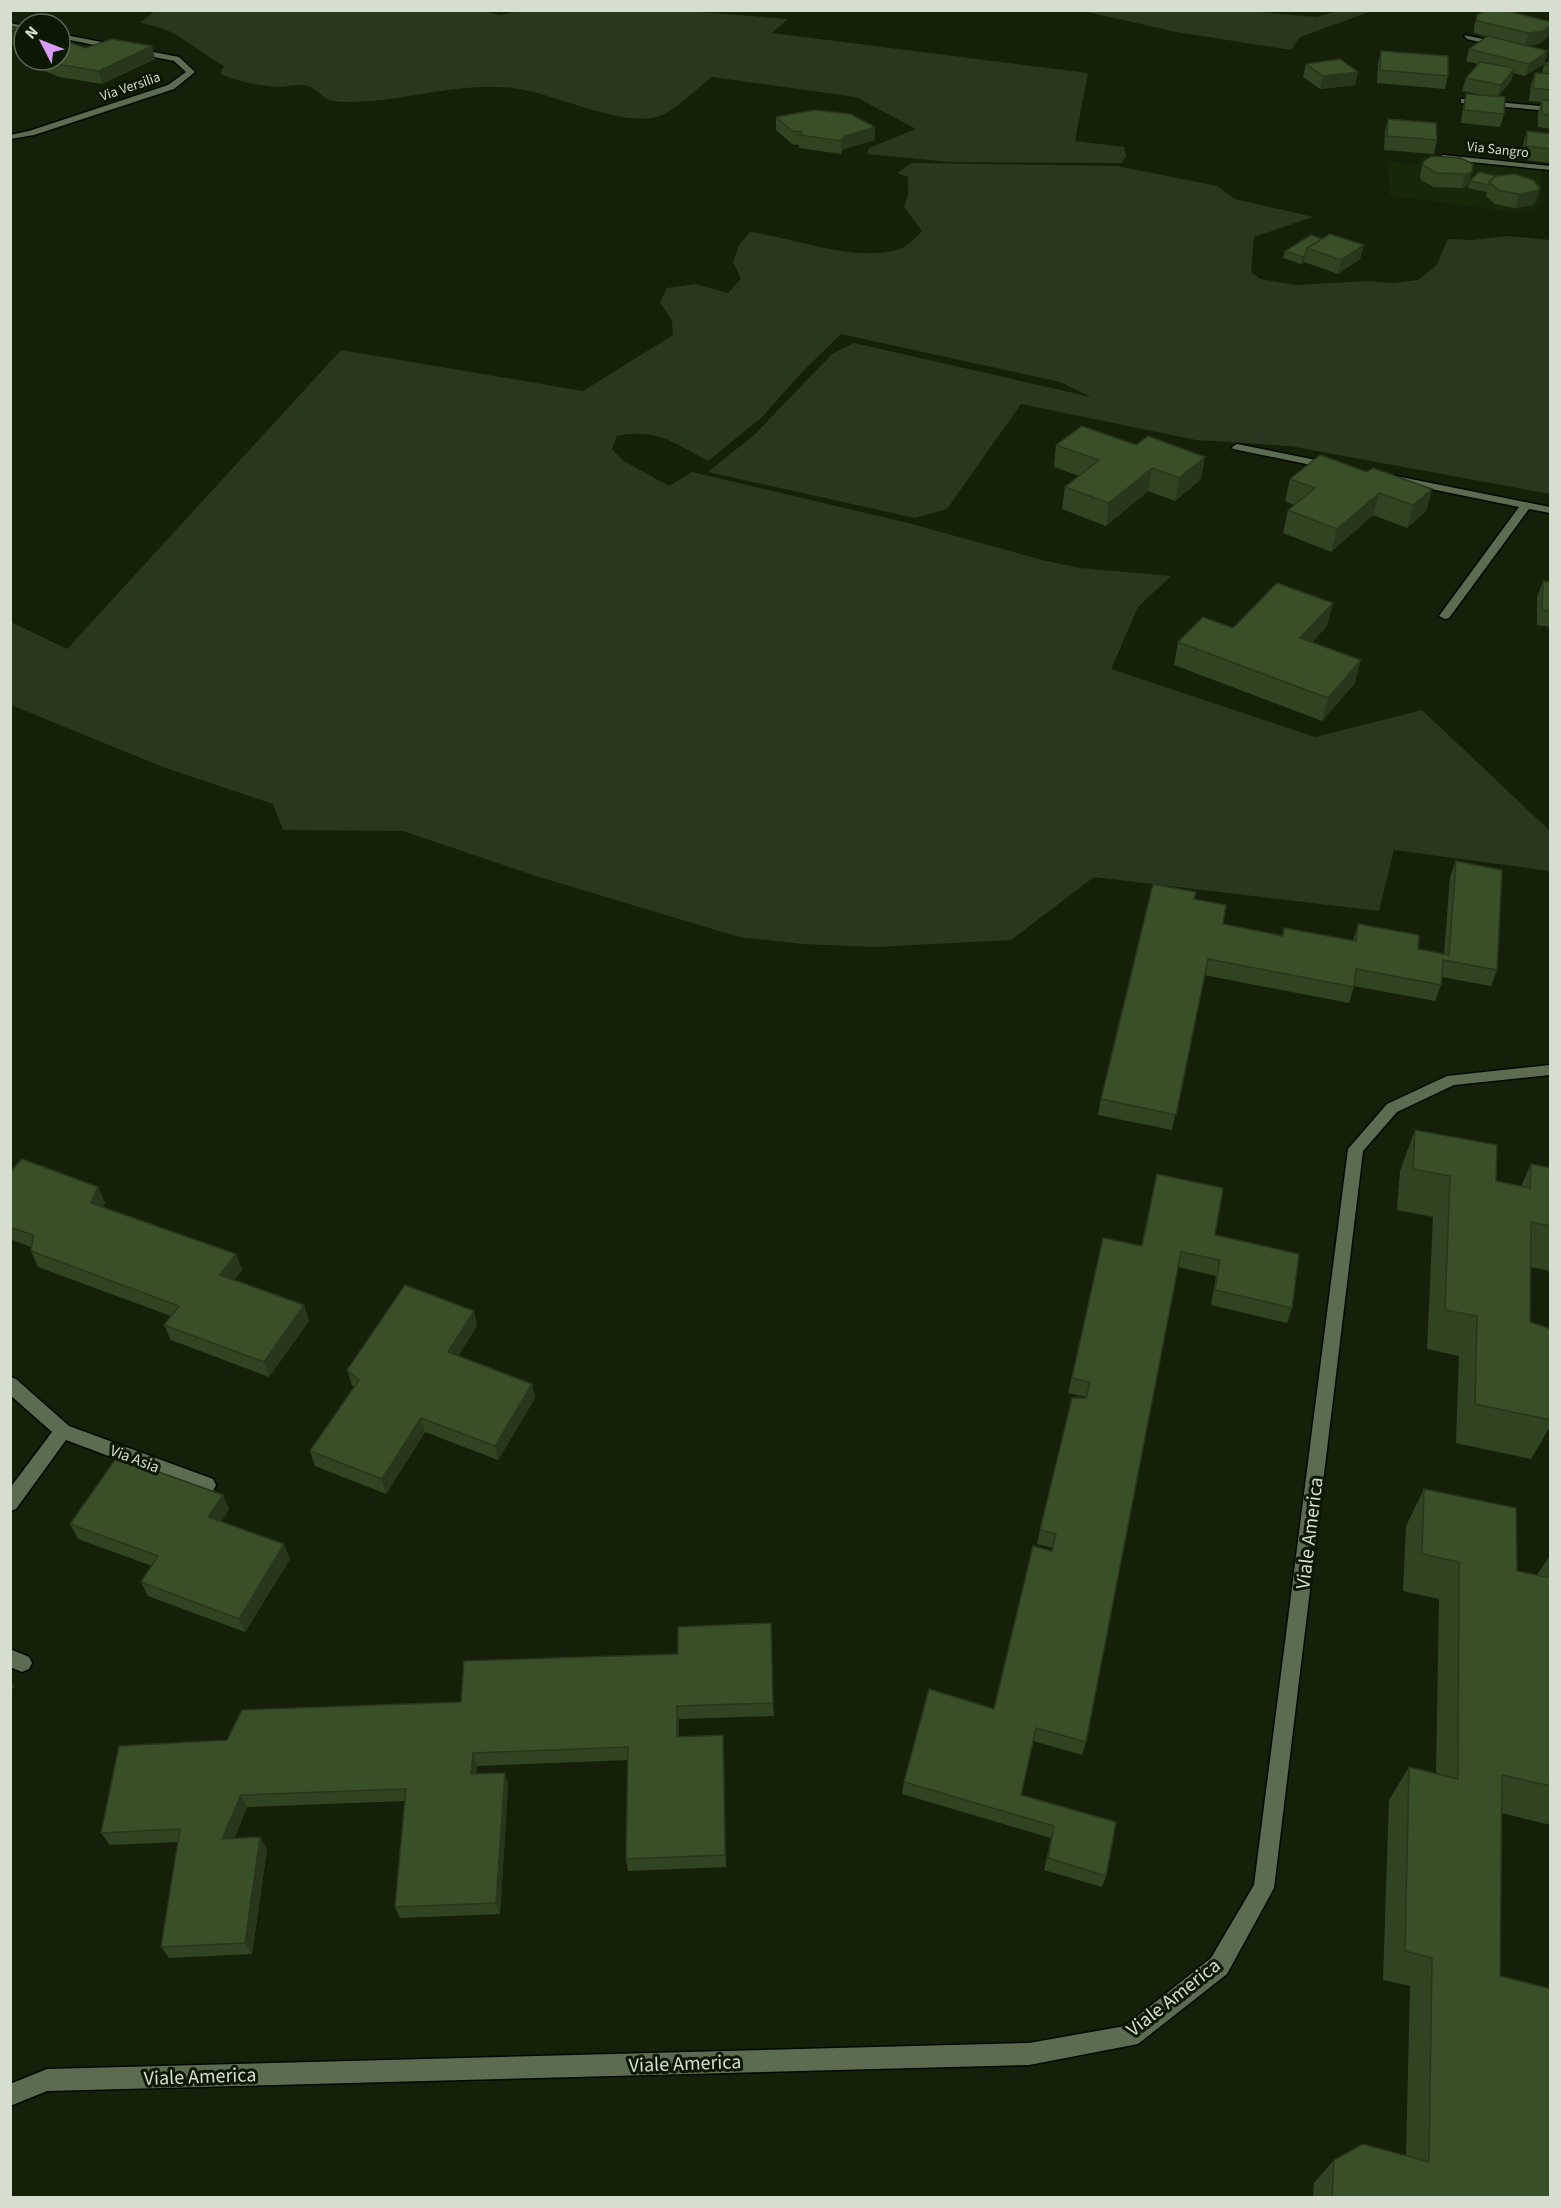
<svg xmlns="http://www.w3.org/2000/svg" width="1561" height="2208" font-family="'Source Sans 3',sans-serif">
  <rect width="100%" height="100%" fill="#142108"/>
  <polygon fill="#172808" points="1422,156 1542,169 1540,200 1544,201 1533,211 1514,212 1390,196 1387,161 1418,165"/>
  <g fill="#2a371f">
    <path d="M156,10H479L500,15L524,10H674L788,19L772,33L1088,73L1075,141L1124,147L1126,156L1122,163L950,162L867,154L869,148L916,129L856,97L712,77C699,87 676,109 662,115C629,129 563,98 529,91C468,77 410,102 349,102C343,102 332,102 327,99C320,95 316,88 308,86C299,83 287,87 277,87C257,86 238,81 220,74L224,66C191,48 180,29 140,23Z"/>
    <polygon points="1237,10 1316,17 1338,11 1369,12 1300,37 1291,50 1176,32 1083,11"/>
    <path d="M912,163L1117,166L1217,186L1235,199L1313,217L1254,237L1251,272L1260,279L1296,285L1369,281L1392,283L1418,280L1436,266L1448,239L1473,240L1507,236L1550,240V494L1290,446L1196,440L1021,404L947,509L915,518L708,472L754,435L832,354L854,343L1091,397L1060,382L841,334L805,369L761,418L708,461C674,443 657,428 617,436L612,449L622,460L669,486L692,472L908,523L1042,560L1080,568L1171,576L1138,607L1111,669L1315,737L1422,710L1550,831V871L1394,850L1379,911L1094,877L1011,940L874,947L803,944L739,937L536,876L403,831L283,830L273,804L163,767L11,705V622L67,649L341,350L583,391L673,335L672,321L660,302L667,288L695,284L728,293L741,279L733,262L739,245L750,232C796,238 855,263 900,249C908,246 916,237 922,231L904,207L908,195V177L897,173Z"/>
  </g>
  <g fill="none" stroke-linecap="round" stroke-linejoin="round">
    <g stroke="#020a00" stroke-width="3">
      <g id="minor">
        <polygon points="10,23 24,26 24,30 10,27"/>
        <polygon points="60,34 179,57 195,72 174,89 34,135 10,139 10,135 29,131 168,85 186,72 174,61 60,38"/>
        <polygon points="1464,35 1501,43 1505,45 1501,47 1467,39"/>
        <polygon points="1464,99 1550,107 1550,111 1461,103 1461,99"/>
        <polygon points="1443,155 1550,166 1550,170 1440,159 1439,157"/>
        <polygon points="1237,444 1331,463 1336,466 1331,469 1233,449 1232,447"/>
        <polygon points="1396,476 1550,507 1550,513 1529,509 1449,618 1445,619 1439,616 1519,507 1392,481 1392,477"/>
        <polygon points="1550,1065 1550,1075 1454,1085 1397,1112 1363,1151 1274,1888 1227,1974 1138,2044 1029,2065 47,2091 10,2106 10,2084 47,2069 1029,2043 1125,2026 1211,1958 1254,1885 1348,1149 1387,1104 1447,1076"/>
        <polygon points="10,1377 16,1379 69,1426 213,1479 216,1485 213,1491 207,1493 66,1440 16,1509 10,1511 10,1488 52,1432 10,1395"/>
        <polygon points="10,1649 29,1657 32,1663 29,1669 22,1672 10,1667"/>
      </g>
    </g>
    <use href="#minor" fill="#5c6c50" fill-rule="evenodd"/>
  </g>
  <g fill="#314422">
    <polygon points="1477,15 1550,35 1539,44 1527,46 1545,63 1525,76 1513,73 1511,81 1498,97 1504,114 1500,127 1461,123 1463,107 1466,94 1488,96 1462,91 1466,78 1478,64 1466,61 1469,49 1488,37 1474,33 1474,27"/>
    <polygon points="1551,42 1551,51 1548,51"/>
    <polygon points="86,48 155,59 102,84 59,77 35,67 33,60 60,60"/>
    <polygon points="1381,51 1448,76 1445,89 1377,83 1378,64"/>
    <polygon points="1551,61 1551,129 1538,127 1538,113 1541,102 1529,101 1531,85 1535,73 1542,73 1544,64"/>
    <polygon points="1306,64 1355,85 1320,89 1303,77"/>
    <polygon points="776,117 875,140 844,149 841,154 799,148 799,145 792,144 776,130"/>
    <polygon points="1388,119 1437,140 1434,154 1384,150 1385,132"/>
    <polygon points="1527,131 1551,134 1551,163 1523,160 1523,145"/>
    <polygon points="1423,162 1473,164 1468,185 1462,188 1434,187 1421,180 1420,176"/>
    <polygon points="1479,172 1536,201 1532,205 1515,208 1495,204 1486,196 1487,192 1468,188 1470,181"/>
    <polygon points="1322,239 1364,245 1360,259 1338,274 1304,262 1301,264 1283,258 1285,251"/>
    <polygon points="1056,445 1201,479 1175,501 1148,491 1106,526 1062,509 1065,487 1079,476 1054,467"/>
    <polygon points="1367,472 1432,489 1426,511 1407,528 1373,515 1331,552 1283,533 1288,510 1294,505 1285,501 1290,479"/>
    <polygon points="1543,581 1551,582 1551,627 1537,625 1537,597"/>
    <polygon points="1327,626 1312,642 1355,683 1322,721 1174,665 1178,642 1233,628"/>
    <polygon points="1456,861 1497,970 1491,986 1442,977 1441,985 1435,1001 1354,986 1349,1003 1204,975 1172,1130 1098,1115 1101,1099 1195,899 1223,924 1282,935 1284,928 1353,941 1358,924 1418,949 1444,954 1450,877"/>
    <polygon points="1415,1130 1496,1181 1521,1186 1531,1164 1551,1168 1551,1271 1530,1267 1530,1322 1551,1329 1551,1425 1531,1459 1456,1443 1459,1356 1427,1349 1433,1217 1397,1210 1400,1171"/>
    <polygon points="10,1172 98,1187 105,1203 103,1207 236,1254 242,1270 234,1280 304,1305 309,1321 269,1377 171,1340 164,1325 171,1316 38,1267 31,1251 31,1247 10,1239"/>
    <polygon points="1215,1235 1292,1308 1287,1323 1211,1305 1216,1276 1178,1267 1086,1742 1082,1755 1033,1741 1021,1795 1106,1876 1102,1887 1044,1870 1051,1838 902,1794 904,1782 994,1709 1052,1551 1053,1548 1037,1544 1040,1530 1086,1398 1087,1397 1068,1393 1103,1238 1141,1246"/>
    <polygon points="474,1311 477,1326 458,1356 532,1384 535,1398 498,1460 425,1432 386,1494 315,1466 310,1451 354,1387 352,1385 347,1370"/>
    <polygon points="1424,1489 1517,1571 1537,1575 1551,1554 1551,1825 1502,1813 1500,1976 1551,2198 1313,2198 1314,2183 1334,2160 1406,2156 1410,1986 1383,1980 1389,1800 1409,1767 1436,1774 1439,1599 1403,1591 1406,1526"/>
    <polygon points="223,1495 229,1509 221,1522 290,1559 245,1632 148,1596 141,1582 152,1566 78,1539 70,1524"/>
    <polygon points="773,1703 774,1716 679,1719 679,1737 724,1748 726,1867 628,1871 626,1859 628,1760 477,1766 476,1774 505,1773 508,1785 500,1914 400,1918 395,1907 405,1801 247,1807 234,1839 267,1849 252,1954 169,1958 161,1947 178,1842 110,1845 101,1833 227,1740 242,1710"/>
  </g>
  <g fill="#28371b">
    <polygon points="1551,25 1550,35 1539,44 1525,46 1529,33"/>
    <polygon points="18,28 22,40 10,45 10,31"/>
    <polygon points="152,46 155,59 102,84 99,71"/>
    <polygon points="1548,51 1545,63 1525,76 1529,64"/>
    <polygon points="1515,68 1511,81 1497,98 1501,85"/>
    <polygon points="1358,72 1355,85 1320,89 1323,76"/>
    <polygon points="875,127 875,140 844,149 841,154 841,141 845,136"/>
    <polygon points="1472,172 1468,185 1462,188 1465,174"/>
    <polygon points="1540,188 1536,201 1532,205 1515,208 1519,194"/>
    <polygon points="1364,245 1360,259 1338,274 1341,260"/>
    <polygon points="1305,255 1304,262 1301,264 1303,257"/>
    <polygon points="1205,457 1201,479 1175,501 1179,478"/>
    <polygon points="1152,468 1148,491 1106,526 1109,503"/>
    <polygon points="1432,489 1426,511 1407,528 1413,505"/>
    <polygon points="1379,493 1373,515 1331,552 1337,529"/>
    <polygon points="1333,603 1327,626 1295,661 1300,638"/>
    <polygon points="1361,660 1355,683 1322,721 1328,698"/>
    <polygon points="98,1187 105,1203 98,1218 91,1203"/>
    <polygon points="236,1254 242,1270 226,1291 220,1275"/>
    <polygon points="304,1305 309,1321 269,1377 264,1362"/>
    <polygon points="474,1311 477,1326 451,1367 448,1352"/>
    <polygon points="532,1384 535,1398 498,1460 495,1446"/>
    <polygon points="421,1418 425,1432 386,1494 382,1479"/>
    <polygon points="223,1495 229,1509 215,1532 208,1517"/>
    <polygon points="284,1544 290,1559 245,1632 239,1619"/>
    <polygon points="10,1679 15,1686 10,1693"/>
    <polygon points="677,1706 679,1719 679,1750 677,1737"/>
    <polygon points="723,1735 724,1748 726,1867 725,1855"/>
    <polygon points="473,1753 477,1766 475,1787 471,1774"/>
    <polygon points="505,1773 508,1785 500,1914 496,1903"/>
    <polygon points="241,1795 247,1807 229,1851 222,1839"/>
    <polygon points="260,1837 267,1849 252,1954 245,1943"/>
  </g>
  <g fill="#394f27" stroke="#28371b" stroke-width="1.5">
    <polygon points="1486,10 1504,10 1551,22 1551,25 1543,31 1529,33 1477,21 1477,15"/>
    <polygon points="10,26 18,28 10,31"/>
    <polygon points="1488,36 1548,51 1529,64 1469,49"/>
    <polygon points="112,39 152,46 99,71 56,64 46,60 60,60 60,45 67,42 86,48"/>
    <polygon points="1381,51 1448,56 1448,76 1380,70"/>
    <polygon points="1340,59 1358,72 1323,76 1306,64"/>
    <polygon points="1551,61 1551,66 1544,64"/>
    <polygon points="1480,62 1515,68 1501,85 1466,78"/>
    <polygon points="1535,73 1551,74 1551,90 1533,88"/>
    <polygon points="1466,94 1505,97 1504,114 1464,110"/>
    <polygon points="1542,100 1551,101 1551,115 1542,114"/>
    <polygon points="815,110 850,114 875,127 845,136 841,141 799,135 802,132 792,131 776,117"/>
    <polygon points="1388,119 1436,123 1437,140 1387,136"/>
    <polygon points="1527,131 1551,134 1551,149 1526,146"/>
    <polygon points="1432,156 1460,158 1473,164 1472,172 1465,174 1437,173 1424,166 1423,162"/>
    <polygon points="1479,172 1496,176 1489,182 1488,185 1470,181"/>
    <polygon points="1515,174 1533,180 1540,188 1536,191 1519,194 1499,190 1489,182 1496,176"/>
    <polygon points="1330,234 1364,245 1341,260 1307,248"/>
    <polygon points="1311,235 1322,239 1307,248 1305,255 1303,257 1285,251"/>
    <polygon points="1082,426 1136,445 1148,436 1205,457 1179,478 1152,468 1109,503 1065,487 1099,460 1056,445"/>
    <polygon points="1320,455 1367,472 1373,468 1432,489 1413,505 1379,493 1337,529 1288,510 1315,488 1290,479"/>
    <polygon points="1543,581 1551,582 1551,611 1542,610"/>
    <polygon points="1277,583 1333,603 1300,638 1361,660 1328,698 1178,642 1203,617 1233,628"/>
    <polygon points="1456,861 1502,870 1497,970 1443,960 1441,985 1356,969 1354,987 1208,959 1176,1115 1101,1099 1153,884 1196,892 1194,899 1226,905 1223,924 1283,936 1284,928 1356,941 1358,924 1419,935 1418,949 1449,955"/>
    <polygon points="1415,1130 1497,1145 1496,1181 1530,1188 1531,1164 1551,1168 1551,1226 1531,1222 1530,1322 1551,1329 1551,1420 1475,1404 1477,1316 1445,1310 1450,1176 1413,1169"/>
    <polygon points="22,1159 98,1187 91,1203 236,1254 220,1275 304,1305 264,1362 164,1325 179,1306 31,1251 33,1235 10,1227 10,1172"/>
    <polygon points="1157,1174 1223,1188 1215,1235 1299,1254 1292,1308 1215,1290 1220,1260 1181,1252 1086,1742 1036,1728 1021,1795 1116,1822 1106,1876 1048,1858 1054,1826 904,1782 929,1689 994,1709 1033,1546 1052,1551 1056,1534 1040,1530 1072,1398 1086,1398 1090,1382 1072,1378 1103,1238 1142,1246"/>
    <polygon points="405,1285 474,1311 448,1352 532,1384 495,1446 421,1418 382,1479 310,1451 359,1380 347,1370"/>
    <polygon points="117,1457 223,1495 208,1517 284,1544 239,1619 141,1582 158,1556 70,1524"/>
    <polygon points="1424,1489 1516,1508 1517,1571 1551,1578 1551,1786 1502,1775 1500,1976 1551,1989 1551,2198 1332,2198 1334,2160 1363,2144 1429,2162 1432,1958 1405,1951 1409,1767 1458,1779 1459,1562 1422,1554"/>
    <polygon points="771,1623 773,1703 677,1706 677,1737 723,1735 725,1855 626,1859 628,1747 473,1753 471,1774 505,1773 496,1903 395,1907 406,1789 241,1795 222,1839 260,1837 245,1943 161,1947 180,1829 101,1833 119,1746 227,1740 242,1710 461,1702 464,1661 678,1654 678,1627"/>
  </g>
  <g text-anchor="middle" stroke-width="6" stroke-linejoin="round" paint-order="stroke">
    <g font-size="14" fill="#d6dfcf" stroke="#0b1802">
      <text transform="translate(130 86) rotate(-19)" y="5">Via Versilia</text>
      <text transform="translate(1498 149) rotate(6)" y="5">Via Sangro</text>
    </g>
    <g font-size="16" fill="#d6dfcf" stroke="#0b1802">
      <text transform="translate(135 1458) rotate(21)" y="6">Via Asia</text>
    </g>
    <g font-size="20" fill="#d6dfcf" stroke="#0b1802">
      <text transform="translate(1309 1533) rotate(-83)" y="7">Viale America</text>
      <text transform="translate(1173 1997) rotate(-38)" y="7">Viale America</text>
      <text transform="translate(685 2063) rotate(-2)" y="7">Viale America</text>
      <text transform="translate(200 2076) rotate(-2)" y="7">Viale America</text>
    </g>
  </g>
  <rect width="1561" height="2208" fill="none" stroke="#d6dfcf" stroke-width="24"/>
  <g transform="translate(42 42) rotate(312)"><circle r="28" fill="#0b1802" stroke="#5c6854" stroke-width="1.5"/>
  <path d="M0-4.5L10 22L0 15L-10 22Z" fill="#d79bf9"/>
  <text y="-9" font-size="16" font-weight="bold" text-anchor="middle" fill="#d6dfcf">N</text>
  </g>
</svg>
